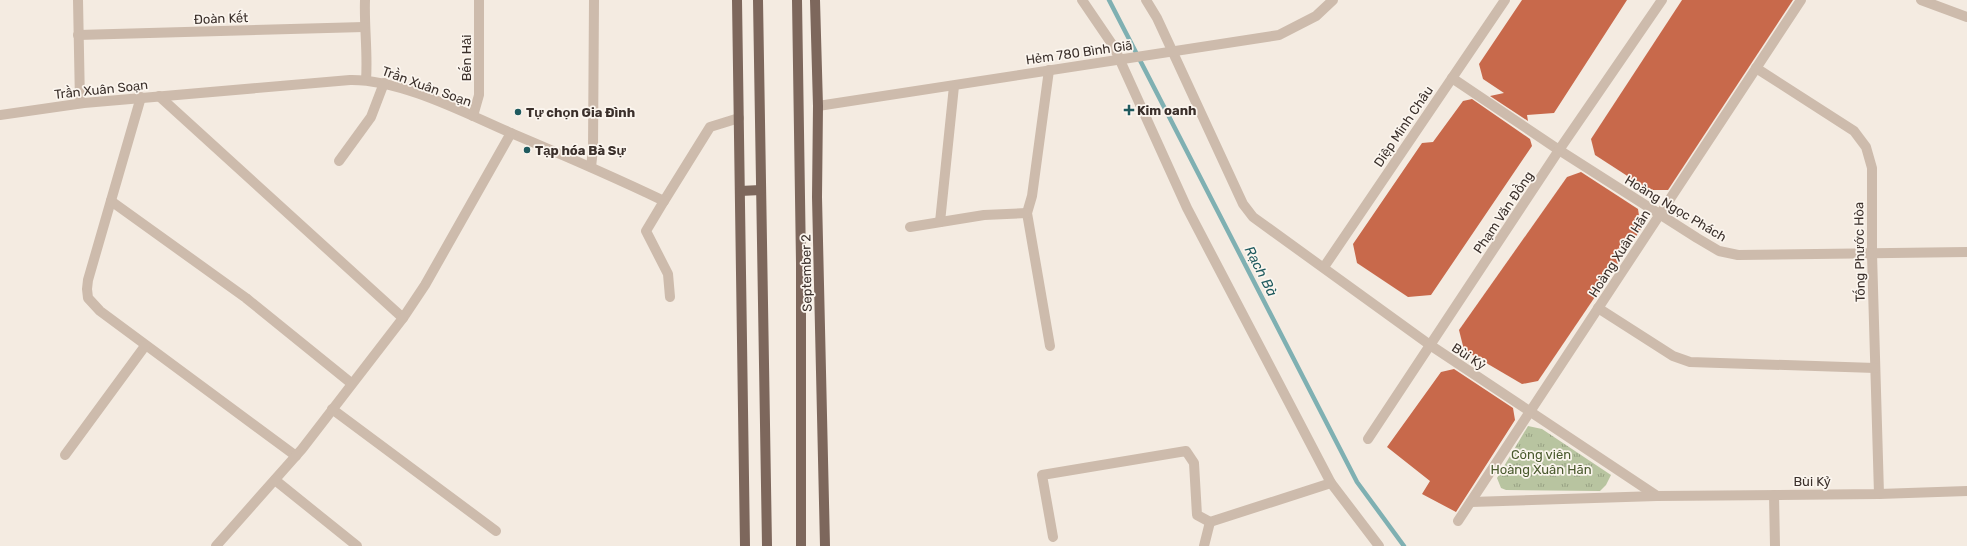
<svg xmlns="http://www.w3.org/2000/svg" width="1967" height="546" font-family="Rubik,sans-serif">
  <defs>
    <pattern id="grass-tufts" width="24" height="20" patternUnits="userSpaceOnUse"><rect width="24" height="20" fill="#b8c4a0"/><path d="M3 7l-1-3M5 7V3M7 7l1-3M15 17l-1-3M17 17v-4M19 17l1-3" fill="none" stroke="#97a083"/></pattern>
  </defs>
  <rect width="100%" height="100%" fill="#f4ebe1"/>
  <polygon fill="url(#grass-tufts)" points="1528,426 1542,429 1611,475 1606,485 1600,491 1506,490 1501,488 1497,478"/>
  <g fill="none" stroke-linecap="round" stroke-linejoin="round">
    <polyline stroke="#7fb0b2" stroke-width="4.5" points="1109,0 1357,482 1404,546"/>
  </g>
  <g fill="#c8694b">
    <polygon points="1522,0 1627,0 1554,113 1527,115 1528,121 1490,96 1504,93 1483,79 1479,64"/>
    <polygon points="1682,0 1793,0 1668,190 1649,190 1595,155 1591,139"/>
    <polygon points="1472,99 1530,139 1532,146 1431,295 1408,297 1357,263 1353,244 1422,143 1433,142 1463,101"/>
    <polygon points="1581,172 1638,209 1641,229 1538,381 1522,384 1464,350 1459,330 1567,177"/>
    <polygon points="1454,369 1513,408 1515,420 1456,512 1422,494 1430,481 1387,447 1441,372"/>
  </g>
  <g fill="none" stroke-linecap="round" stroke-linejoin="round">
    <g stroke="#cdbbac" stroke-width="10">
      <polyline points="78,0 80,103"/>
      <path d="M365,0C364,27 368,53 366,80"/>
      <polyline points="1082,0 1114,47 1187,208 1331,483 1379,546"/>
      <polyline points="1146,0 1157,18 1243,204 1253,217 1430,345 1657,496"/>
      <polyline points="1921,0 1967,17"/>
      <polyline points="78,35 364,27"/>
      <polyline points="1756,68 1854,131 1866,147 1872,168 1872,254 1879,494"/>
      <polyline points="1049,70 1032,196 1027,213 1050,346"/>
      <polyline points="1452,78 1559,150 1697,238 1719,251 1738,255 1967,252"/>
      <polyline points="159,96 403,318"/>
      <polyline points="141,97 88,280 87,289 88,298 100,311 296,456"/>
      <polyline points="818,106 1279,35 1316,16 1333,0"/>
      <path d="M0,115L84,103L350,80C400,79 465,113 511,133C563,155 614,177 664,201L710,127L739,118"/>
      <polyline points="473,116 479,95 479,0"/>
      <polyline points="339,161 371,117 384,83"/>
      <polyline points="591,167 593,149 594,0"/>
      <polyline points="111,201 246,298 351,383"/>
      <polyline points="664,201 646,231 668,274 670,297"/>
      <polyline points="940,222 954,86"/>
      <polyline points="910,227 984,215 1027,213"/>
      <polyline points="1324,267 1505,0"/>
      <polyline points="1598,308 1673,356 1690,362 1875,368"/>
      <polyline points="332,409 496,531"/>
      <polyline points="1368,439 1559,150 1662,0"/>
      <polyline points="65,455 145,346"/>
      <polyline points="275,480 357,546"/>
      <polyline points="1774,495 1775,546"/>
      <polyline points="1471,502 1657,496 1879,494 1967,491"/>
      <polyline points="1458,521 1801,0"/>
      <polyline points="1053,537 1042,475 1186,451 1194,463 1197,515 1210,522 1331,483"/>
      <polyline points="216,546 302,449 403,318 425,285 511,133"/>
      <polyline points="1204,546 1210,522"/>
    </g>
    <g stroke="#7d675c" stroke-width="10">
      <polyline points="737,0 745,546"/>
      <polyline points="758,0 767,546"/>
      <polyline points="797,0 801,263 801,546"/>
      <polyline points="815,0 818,106 817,197 825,546"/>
      <polyline points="740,191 761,190"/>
    </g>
  </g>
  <g fill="#1f5a5e" stroke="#fbf5ee" stroke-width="1.5">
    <path d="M1127 104h4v4h4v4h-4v4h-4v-4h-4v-4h4z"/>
    <circle cx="518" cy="112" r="4"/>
    <circle cx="527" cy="150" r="4"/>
  </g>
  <g text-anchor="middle" stroke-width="3.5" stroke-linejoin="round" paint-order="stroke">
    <g font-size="13" fill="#3b302b" stroke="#fbf5ee">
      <text transform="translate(221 18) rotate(-2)" y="5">Đoàn Kết</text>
      <text transform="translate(1079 52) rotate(-8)" y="5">Hẻm 780 Bình Giã</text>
      <text transform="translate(466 58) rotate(-90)" y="5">Bến Hải</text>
      <text transform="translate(427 86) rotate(20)" y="5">Trần Xuân Soạn</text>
      <text transform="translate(101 89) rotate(-6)" y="5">Trần Xuân Soạn</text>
      <text transform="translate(1403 126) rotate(-56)" y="5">Diệp Minh Châu</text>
      <text transform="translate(1676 208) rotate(31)" y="5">Hoàng Ngọc Phách</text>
      <text transform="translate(1503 212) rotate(-56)" y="5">Phạm Văn Đồng</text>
      <text transform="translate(1859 252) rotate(-91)" y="5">Tống Phước Hòa</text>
      <text transform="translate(1619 253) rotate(-57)" y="5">Hoàng Xuân Hãn</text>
      <text transform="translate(806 273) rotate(-91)" y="5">September 2</text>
      <text transform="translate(1469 356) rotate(33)" y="5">Bùi Kỷ</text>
      <text x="1812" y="486">Bùi Kỷ</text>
    </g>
    <g font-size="13" font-weight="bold" fill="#3b302b" stroke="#fbf5ee" text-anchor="start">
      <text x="1137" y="115">Kim oanh</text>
      <text x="526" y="117">Tự chọn Gia Đình</text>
      <text x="535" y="155">Tạp hóa Bà Sự</text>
    </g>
    <g font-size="13" fill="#4a5a2e" stroke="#fbf5ee">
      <text x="1541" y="459">Công viên<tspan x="1541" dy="15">Hoàng Xuân Hãn</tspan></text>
    </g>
    <g font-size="14" font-style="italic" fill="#1f5a5e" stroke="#fbf5ee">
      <text transform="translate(1261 271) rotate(63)" y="5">Rạch Bà</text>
    </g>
  </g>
</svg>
